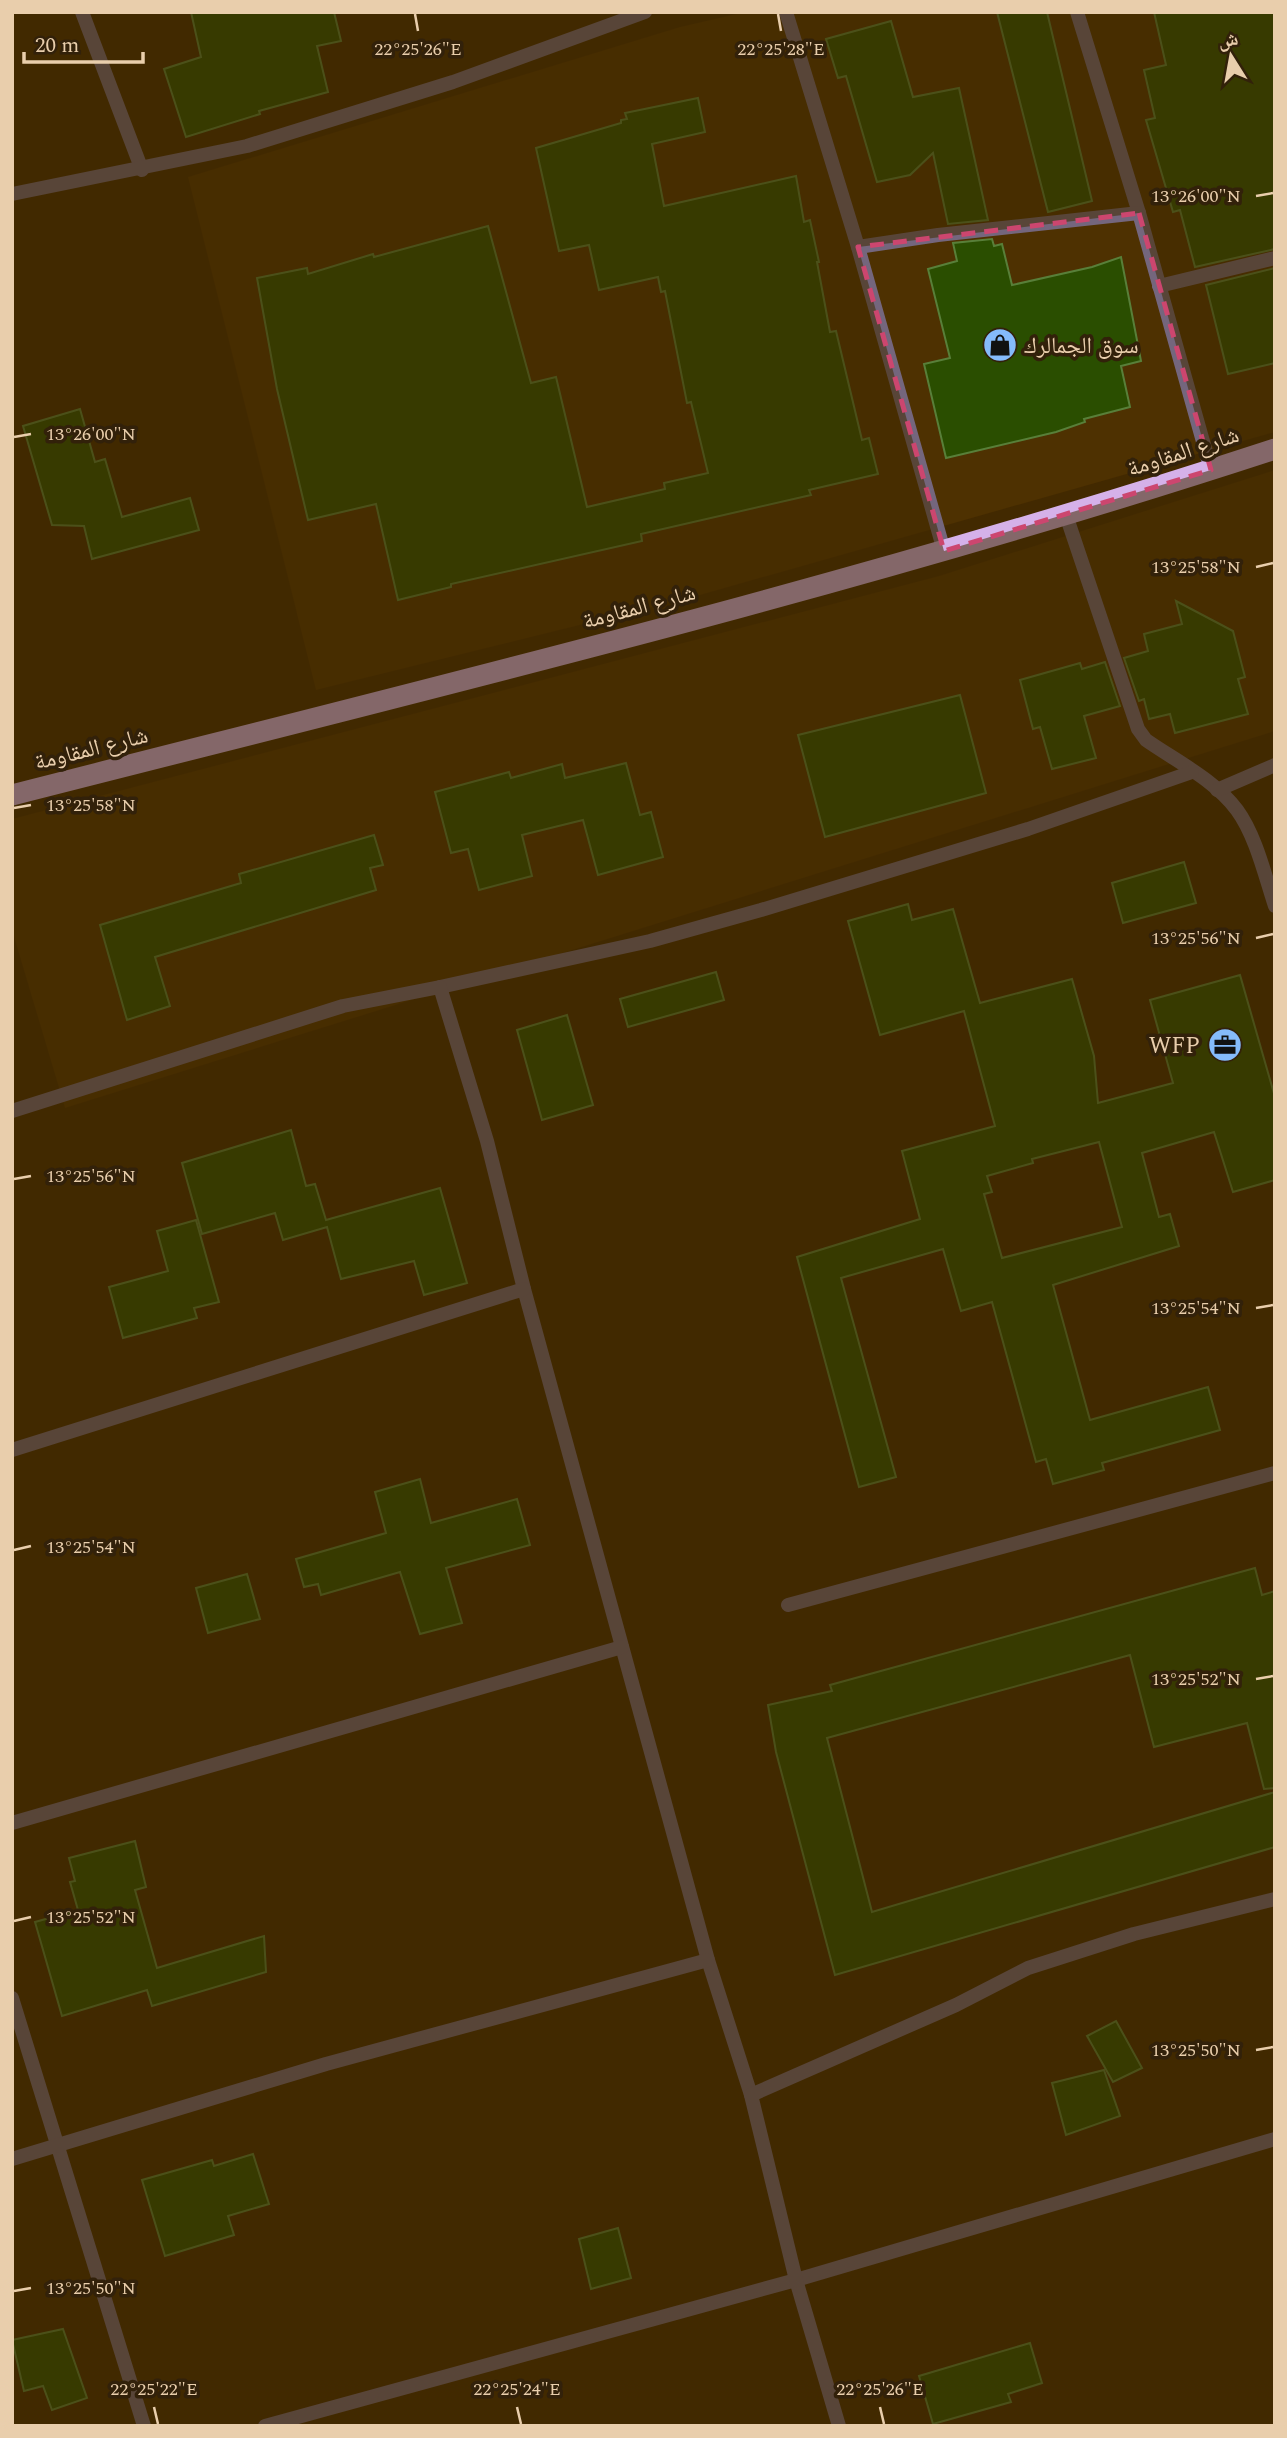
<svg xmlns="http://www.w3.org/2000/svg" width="1287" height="2438" font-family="Spectral,'Noto Naskh Arabic',serif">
  <rect width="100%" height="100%" fill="#422900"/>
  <g fill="#4e3101">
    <polygon points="745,12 1275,12 1275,432 693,597 316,690 188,177 680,27"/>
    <polygon points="1275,470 1275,731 65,1108 12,930 12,819 939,576"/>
  </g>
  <g fill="#2a4e00" stroke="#587f39" stroke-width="2" fill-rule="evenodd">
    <polygon points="191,12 334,12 341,41 317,46 328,92 259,111 260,114 186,137 164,69 201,57"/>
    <polygon points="997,12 1047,12 1092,201 1048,212"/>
    <polygon points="1154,12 1275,12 1275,249 1195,267 1180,210 1173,212 1146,120 1155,118 1144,70 1166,65"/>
    <polygon points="891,21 913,97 959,88 988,220 948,224 933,153 910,175 877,182 846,76 838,78 826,39"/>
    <polygon points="698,98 705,132 652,144 664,206 796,176 804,222 810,220 819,262 817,262 830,332 836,331 862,440 869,438 878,474 809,490 811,495 641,534 642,541 451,584 451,587 398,600 376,504 308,520 277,389 257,278 307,268 308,274 373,254 374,257 488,226 531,383 556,377 587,507 665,489 664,483 708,473 691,402 687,403 665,291 661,292 658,277 599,290 589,245 559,251 536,148 621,123 621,120 627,119 625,113"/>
    <polygon points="992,239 994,246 1002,244 1012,285 1092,267 1121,257 1141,361 1121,366 1130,407 1084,419 1085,422 1056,432 946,458 924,364 950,358 928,269 957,261 953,243"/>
    <polygon points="1275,268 1275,363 1228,374 1206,285"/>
    <polygon points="80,409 95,462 105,459 122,517 190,498 199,530 92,559 84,526 52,525 23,426"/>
    <polygon points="1176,601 1233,631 1245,677 1238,679 1248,714 1175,733 1170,714 1149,719 1144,699 1139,701 1124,658 1148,651 1144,634 1182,624"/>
    <polygon points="1105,662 1120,706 1084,716 1096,758 1052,769 1040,727 1033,729 1020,680 1080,663 1082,669"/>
    <polygon points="960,695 986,793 825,837 798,735"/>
    <polygon points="626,763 640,815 651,812 663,857 598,875 583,820 522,835 532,876 479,890 468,849 451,853 435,792 509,772 511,778 562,764 565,778"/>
    <polygon points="374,835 383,865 370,868 376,890 155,957 170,1006 127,1020 100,925 241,883 239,874"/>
    <polygon points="1184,862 1196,903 1123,923 1112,883"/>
    <path d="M908,904L912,920L953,909L980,1003L1072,979L1094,1056L1098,1103L1173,1083L1150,1000L1240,975L1275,1097V1180L1233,1192L1214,1132L1142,1153L1159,1217L1170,1214L1179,1246L1053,1285L1090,1420L1208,1387L1220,1430L1102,1463L1104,1470L1053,1484L1046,1459L1036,1462L992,1302L961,1311L943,1249L841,1278L896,1477L859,1487L797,1257L920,1219L902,1151L995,1126L964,1011L880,1035L848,921ZM1099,1142L1122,1227L1002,1258L984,1194L992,1192L987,1176L1033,1163L1032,1159Z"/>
    <polygon points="716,972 724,1000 628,1027 620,999"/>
    <polygon points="567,1015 593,1105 542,1120 517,1030"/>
    <polygon points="291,1130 306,1186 315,1184 326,1220 440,1188 467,1283 424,1295 414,1261 341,1279 327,1227 283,1240 275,1213 202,1234 182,1163"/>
    <polygon points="196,1220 219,1302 194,1308 197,1318 123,1338 109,1287 168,1271 157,1231"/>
    <polygon points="420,1479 431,1523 517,1499 530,1545 446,1568 462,1623 420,1634 400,1572 321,1595 318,1584 304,1587 296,1559 386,1533 375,1492"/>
    <polygon points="1255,1568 1262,1595 1275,1591 1275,1788 1264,1789 1247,1723 1154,1747 1130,1655 827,1738 872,1912 1275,1792 1275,1847 835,1975 776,1752 768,1705 832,1691 830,1685"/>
    <polygon points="247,1574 260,1619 208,1633 196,1588"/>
    <polygon points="135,1841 146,1887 135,1890 157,1968 264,1936 266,1972 152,2006 147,1990 62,2016 35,1922 78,1910 70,1882 75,1881 69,1858"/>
    <polygon points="1116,2021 1142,2068 1113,2082 1087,2036"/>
    <polygon points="1104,2070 1120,2116 1066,2135 1052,2083"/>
    <polygon points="253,2154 269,2204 228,2216 234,2235 165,2256 142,2180 212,2160 214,2166"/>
    <polygon points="618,2228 631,2278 591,2289 579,2239"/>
    <polygon points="63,2329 87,2398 52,2410 43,2386 24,2391 12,2340"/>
    <polygon points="1030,2343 1042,2383 1008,2394 1011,2402 933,2424 919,2376"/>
  </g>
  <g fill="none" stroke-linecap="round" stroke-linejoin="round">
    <polyline stroke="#74667d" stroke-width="14" points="788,1605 1275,1473"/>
    <g stroke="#74667d" stroke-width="14">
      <polyline points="82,12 142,170"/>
      <polyline points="786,12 858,247 944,551"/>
      <polyline points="1077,12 1139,213 1211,470"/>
      <polyline points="12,194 247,146 453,82 645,12"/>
      <polyline points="858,247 938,235 1139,213"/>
      <polyline points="1159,286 1275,258"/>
      <path d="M1066,515L1138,729L1146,740C1176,761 1215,780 1237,810C1256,836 1265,876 1275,906"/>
      <polyline points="1217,790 1275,765"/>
      <polyline points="440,987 650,941 761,910 1028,829 1192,772"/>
      <polyline points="12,1111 343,1006 440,987 487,1141 524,1289 708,1960 751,2095"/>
      <polyline points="12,1450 524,1289"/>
      <polyline points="12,1823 622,1647"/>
      <polyline points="12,1998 144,2426"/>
      <polyline points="12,2159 326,2064 708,1960"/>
      <polyline points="265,2426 796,2280 1275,2139"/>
      <polyline points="839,2426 796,2280 751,2095 956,2005 1028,1968 1134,1934 1275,1899"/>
    </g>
    <path stroke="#d5b1e9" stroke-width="21" d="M12,795C435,687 860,585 1275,449"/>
  </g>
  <path d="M0 0H1287V2438H0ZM1139,213L1211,470L944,551L858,247Z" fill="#422900" fill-opacity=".55" fill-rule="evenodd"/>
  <path fill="none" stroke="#cc466f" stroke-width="5" stroke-dasharray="14 9" stroke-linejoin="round" d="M1139,213L1211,470L944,551L858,247Z"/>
  <path fill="none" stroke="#e9ceac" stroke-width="2.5" d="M415,14L418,31M778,14L781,31M1256,196L1273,193M14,437L31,434M1256,567L1273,563M14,808L31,805M1256,938L1273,934M14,1179L31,1176M1256,1308L1273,1305M14,1550L31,1546M1256,1679L1273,1676M14,1921L31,1917M1256,2050L1273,2047M14,2291L31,2288M154,2407L158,2424M517,2407L521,2424M880,2407L884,2424"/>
  <defs>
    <g id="shop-disc" transform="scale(1.75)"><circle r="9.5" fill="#85bbfb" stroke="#32210a"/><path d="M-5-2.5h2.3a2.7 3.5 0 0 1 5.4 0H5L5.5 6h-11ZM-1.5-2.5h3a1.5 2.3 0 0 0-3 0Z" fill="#111"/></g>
    <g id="office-disc" transform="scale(1.75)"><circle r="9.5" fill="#85bbfb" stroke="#32210a"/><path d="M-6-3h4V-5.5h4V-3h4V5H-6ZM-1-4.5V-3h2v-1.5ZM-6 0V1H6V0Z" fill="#111"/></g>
  </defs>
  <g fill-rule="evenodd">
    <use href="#shop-disc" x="1000" y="345"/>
    <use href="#office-disc" x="1225" y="1045"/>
  </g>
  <g text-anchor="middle" stroke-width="7" stroke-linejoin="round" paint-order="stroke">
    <g font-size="23" fill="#e9ceac" stroke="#32210a" text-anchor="start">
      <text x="1024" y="353">سوق الجمالرك</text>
      <text x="1200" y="1053" text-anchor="end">WFP</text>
    </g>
    <g font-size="23" fill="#e9ceac" stroke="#32210a">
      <text transform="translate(1183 451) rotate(-18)" y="8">شارع المقاومة</text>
      <text transform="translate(639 606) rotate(-15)" y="8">شارع المقاومة</text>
      <text transform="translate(91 748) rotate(-14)" y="8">شارع المقاومة</text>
    </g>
  </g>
  <g font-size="18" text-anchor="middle" fill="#e9ceac" stroke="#32210a" stroke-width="7" stroke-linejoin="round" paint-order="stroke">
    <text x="418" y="55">22°25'26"E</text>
    <text x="781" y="55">22°25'28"E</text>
    <text x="1196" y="202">13°26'00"N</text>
    <text x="91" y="440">13°26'00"N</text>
    <text x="1196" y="573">13°25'58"N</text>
    <text x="91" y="811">13°25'58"N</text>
    <text x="1196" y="944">13°25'56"N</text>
    <text x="91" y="1182">13°25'56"N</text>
    <text x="1196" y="1314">13°25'54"N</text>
    <text x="91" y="1553">13°25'54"N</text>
    <text x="1196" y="1685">13°25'52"N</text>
    <text x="91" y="1923">13°25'52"N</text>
    <text x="1196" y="2056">13°25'50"N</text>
    <text x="91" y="2294">13°25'50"N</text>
    <text x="154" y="2395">22°25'22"E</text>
    <text x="517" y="2395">22°25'24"E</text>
    <text x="880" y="2395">22°25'26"E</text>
  </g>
  <rect width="1287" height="2438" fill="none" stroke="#e9ceac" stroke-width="28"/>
  <g transform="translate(1231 56) rotate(349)" stroke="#32210a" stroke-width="5" paint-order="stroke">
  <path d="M0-5L12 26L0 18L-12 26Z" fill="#e9ceac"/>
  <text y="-10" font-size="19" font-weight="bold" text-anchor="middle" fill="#e9ceac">ش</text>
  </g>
  <path d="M24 52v10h119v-10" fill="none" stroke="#e9ceac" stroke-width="3.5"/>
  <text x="35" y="52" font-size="21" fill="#e9ceac" stroke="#32210a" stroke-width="5" paint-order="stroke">20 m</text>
</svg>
